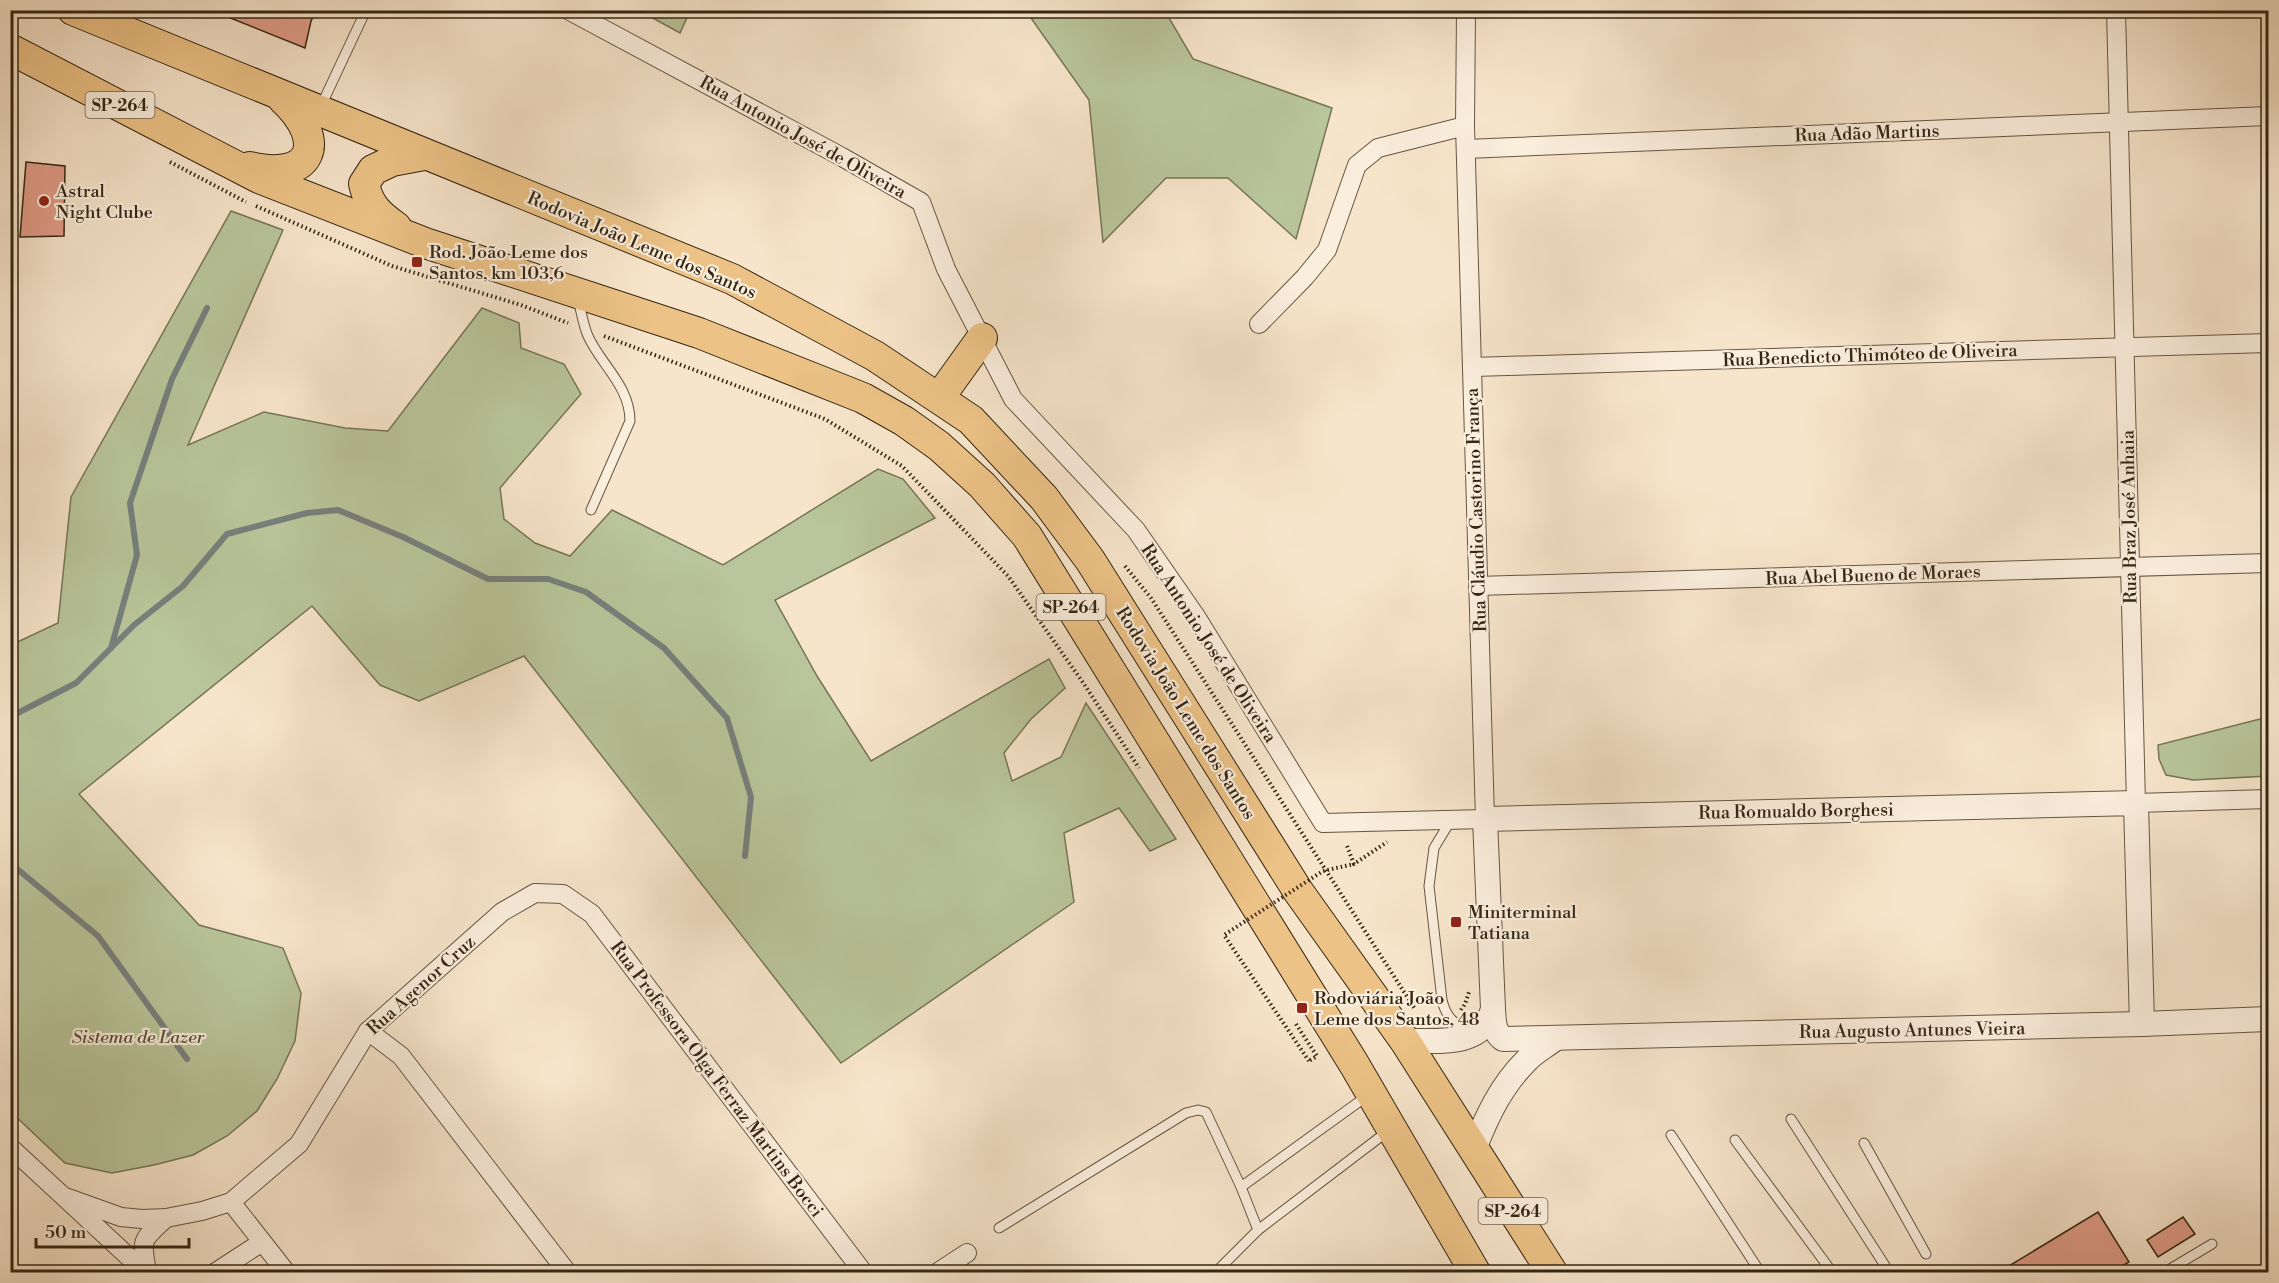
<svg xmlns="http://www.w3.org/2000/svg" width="2279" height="1283" font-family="'Libre Bodoni',serif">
  <rect width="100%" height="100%" fill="#f7e5cb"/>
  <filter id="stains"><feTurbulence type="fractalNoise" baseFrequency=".00333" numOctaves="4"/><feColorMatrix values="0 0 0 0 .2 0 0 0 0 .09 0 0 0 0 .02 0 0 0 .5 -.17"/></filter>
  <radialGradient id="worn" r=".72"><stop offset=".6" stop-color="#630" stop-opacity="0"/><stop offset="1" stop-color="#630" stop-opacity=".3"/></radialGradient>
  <g fill="#b9c59a" stroke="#767656" stroke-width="1.5">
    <polygon points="640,11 690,11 680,33"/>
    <polygon points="1026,11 1165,11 1193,59 1332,108 1296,239 1228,178 1166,178 1103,242 1089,100"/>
    <polygon points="231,211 283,230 188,445 264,412 345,428 388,431 482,308 519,323 521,348 564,364 581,394 500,488 504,519 535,543 570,556 612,510 723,565 878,469 903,479 935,518 775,600 817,676 871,761 1049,659 1065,688 1031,719 1004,753 1012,781 1061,757 1086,703 1176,839 1150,851 1119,808 1064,833 1074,902 841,1063 524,656 419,701 380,685 312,606 79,794 199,925 283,948 301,993 295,1041 277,1079 257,1111 227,1136 193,1155 154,1165 112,1173 65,1163 11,1112 11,645 58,623 71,497"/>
    <polygon points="2268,717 2268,776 2193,780 2166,775 2159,759 2158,745"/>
  </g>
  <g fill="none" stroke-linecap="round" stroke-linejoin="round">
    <g stroke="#77807d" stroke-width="6">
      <polyline points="111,648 137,555 130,503 172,379 207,308"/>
      <polyline points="10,717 76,683 134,625 183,586 227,534 307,513 338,510 403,537 488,579 548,579 586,592 664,648 727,718 751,797 745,856"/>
      <polyline points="10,863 98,936 187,1059"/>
    </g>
  </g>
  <g fill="#e19c88" stroke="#342613" stroke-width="1.5">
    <polygon points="317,10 311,21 305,48 213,11"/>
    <polygon points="26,162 65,166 64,236 20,237"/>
    <polygon points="2098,1212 2129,1262 2112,1272 1999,1272"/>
    <polygon points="2183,1217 2195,1234 2158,1257 2147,1240"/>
  </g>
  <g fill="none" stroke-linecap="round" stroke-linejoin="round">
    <g stroke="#655641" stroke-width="11">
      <g id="service">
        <polyline points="321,106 366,10"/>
        <path d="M578,299C581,310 583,325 588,336C601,365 630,386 630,421L591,510"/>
        <path d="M1451,820L1434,848L1429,886L1442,1000C1446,1017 1454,1025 1471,1031"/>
        <polyline points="1791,1119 1889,1272"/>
        <polyline points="1671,1135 1760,1272"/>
        <polyline points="1735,1140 1832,1272"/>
        <polyline points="1864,1143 1926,1254"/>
        <polyline points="1241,1187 1258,1230"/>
        <polyline points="999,1228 1186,1113 1198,1110 1206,1112 1241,1187 1367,1096"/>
        <polyline points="1216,1272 1258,1230 1388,1131"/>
        <polyline points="2165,1272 2212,1244"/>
      </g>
    </g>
    <g stroke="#655641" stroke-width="20">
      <g id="minor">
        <polyline points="568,10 842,157 921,202 946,269 1013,399 1136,530 1197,618 1323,823 1485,819 1465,126 1466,10"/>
        <polyline points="2116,10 2136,803 2268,799"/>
        <polyline points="1466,149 2268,116"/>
        <polyline points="1259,324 1305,277 1327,250 1357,165 1378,148 1465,126"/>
        <polyline points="1472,367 2268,343"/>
        <polyline points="1478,586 2268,563"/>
        <polyline points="368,1031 401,1056 567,1272"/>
        <polyline points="10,1147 145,1272"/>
        <polyline points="65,1197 121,1217 142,1219 166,1218 202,1211 231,1202 299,1144 368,1031 502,912 535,893 563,894 592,914 863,1272"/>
        <polyline points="231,1202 286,1272"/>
        <path d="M147,1272C141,1238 141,1241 166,1218"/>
        <polyline points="216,1272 262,1242"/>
        <polyline points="938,1272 967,1253"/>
      </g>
    </g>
    <g stroke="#655641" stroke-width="26">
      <g id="tertiary">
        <path d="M1493,1009C1494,1021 1493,1031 1503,1039L2142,1024L2268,1019"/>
        <path d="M1405,1041C1437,1040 1482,1048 1493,1009L1485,819L2136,803L2142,1024"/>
        <path d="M1474,1149C1487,1116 1501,1086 1526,1061C1534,1052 1546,1046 1556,1038"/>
      </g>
    </g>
    <g stroke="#342613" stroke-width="32">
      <g id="primary">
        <polyline points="73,10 732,279 875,356 971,420 1044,498 1090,560 1298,891 1405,1041 1552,1272"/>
        <polyline points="10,49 259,178 425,243 699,333 863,398 904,421 939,446 982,485 1027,536 1354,1064 1475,1272"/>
        <path d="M250,167C313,182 328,141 283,99"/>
        <path d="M396,227C378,214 369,206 364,184L373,170L392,161L424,155"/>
        <polyline points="939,398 982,338"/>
      </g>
    </g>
    <g stroke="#342613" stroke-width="4" stroke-dasharray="1.5 3" stroke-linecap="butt">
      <polyline points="170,162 246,202"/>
      <polyline points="256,206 392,266 521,305 568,323"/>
      <polyline points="604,336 825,419 902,466 1008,576 1084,684 1139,768"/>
      <polyline points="1125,566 1151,598 1415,1009"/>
      <polyline points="1347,846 1354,864 1387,842"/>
      <polyline points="1461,1010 1465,1004 1469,992"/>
      <polyline points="1296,1024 1317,1056 1309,1061"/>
    </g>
    <use href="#service" stroke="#faeedd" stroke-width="9"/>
    <use href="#minor" stroke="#faeedd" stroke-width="18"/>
    <use href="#tertiary" stroke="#faeedd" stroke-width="24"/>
    <use href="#primary" stroke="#ecc286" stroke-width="30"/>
    <polyline stroke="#342613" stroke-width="4" stroke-dasharray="1.5 3" stroke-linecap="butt" points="1309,1061 1224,935 1323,871 1354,864"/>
  </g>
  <g fill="#8f2418" stroke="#faeedd" stroke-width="2">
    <circle cx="44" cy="201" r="6"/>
    <rect x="411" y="256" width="12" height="12" rx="3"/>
    <rect x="1450" y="916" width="12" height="12" rx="3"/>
    <rect x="1296" y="1002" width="12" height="12" rx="3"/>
  </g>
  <g text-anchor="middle" stroke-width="4.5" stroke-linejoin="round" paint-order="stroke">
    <g fill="#faeedd" stroke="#6f6250" stroke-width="1.5">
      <rect x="85.5" y="92" width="69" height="26" rx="4.5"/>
      <rect x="1036.5" y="594" width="69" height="26" rx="4.5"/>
      <rect x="1478.5" y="1198" width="69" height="26" rx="4.5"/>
    </g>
    <g font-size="16" font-weight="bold" fill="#342613">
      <text x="120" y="111">SP-264</text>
      <text x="1071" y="613">SP-264</text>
      <text x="1513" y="1217">SP-264</text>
    </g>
    <g font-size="18" fill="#342613" stroke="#faeedd">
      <text transform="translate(1867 133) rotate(-2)" y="6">Rua Adão Martins</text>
      <text transform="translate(803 137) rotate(29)" y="6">Rua Antonio José de Oliveira</text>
      <text transform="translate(642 245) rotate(23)" y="6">Rodovia João Leme dos Santos</text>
      <text transform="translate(1870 355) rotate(-2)" y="6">Rua Benedicto Thimóteo de Oliveira</text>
      <text transform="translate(1476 510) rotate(-92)" y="6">Rua Cláudio Castorino França</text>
      <text transform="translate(2129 517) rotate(-91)" y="6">Rua Braz José Anhaia</text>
      <text transform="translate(1873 575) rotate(-2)" y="6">Rua Abel Bueno de Moraes</text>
      <text transform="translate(1209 643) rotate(57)" y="6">Rua Antonio José de Oliveira</text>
      <text transform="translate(1186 713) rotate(58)" y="6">Rodovia João Leme dos Santos</text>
      <text transform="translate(1796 811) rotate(-1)" y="6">Rua Romualdo Borghesi</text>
      <text transform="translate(421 985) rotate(-42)" y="6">Rua Agenor Cruz</text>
      <text transform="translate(1912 1030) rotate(-1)" y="6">Rua Augusto Antunes Vieira</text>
      <text transform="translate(717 1079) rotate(53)" y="6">Rua Professora Olga Ferraz Martins Bocci</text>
    </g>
    <g font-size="18" fill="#342613" stroke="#faeedd" text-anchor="start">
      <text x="56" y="197">Astral<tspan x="56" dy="21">Night Clube</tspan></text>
      <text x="429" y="258">Rod. João Leme dos<tspan x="429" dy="21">Santos, km 103,6</tspan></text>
      <text x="1468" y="918">Miniterminal<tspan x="1468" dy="21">Tatiana</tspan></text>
      <text x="1314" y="1004">Rodoviária João<tspan x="1314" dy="21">Leme dos Santos, 48</tspan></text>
    </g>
    <g font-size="18" font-style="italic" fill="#554e35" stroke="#faeedd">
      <text x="138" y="1043">Sistema de Lazer</text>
    </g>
  </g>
  <rect width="2279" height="1283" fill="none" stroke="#f7e5cb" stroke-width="36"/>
  <rect x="12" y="12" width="2255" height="1259" fill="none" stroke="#342613" stroke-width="3"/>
  <rect x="18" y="18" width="2243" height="1247" fill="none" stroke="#342613" stroke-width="1.5"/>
  <path d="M36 1238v9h153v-9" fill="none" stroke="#342613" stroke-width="3"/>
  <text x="45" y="1238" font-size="18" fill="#342613" stroke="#faeedd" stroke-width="4.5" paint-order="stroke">50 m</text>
  <rect width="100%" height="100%" filter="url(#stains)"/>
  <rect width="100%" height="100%" fill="url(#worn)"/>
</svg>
